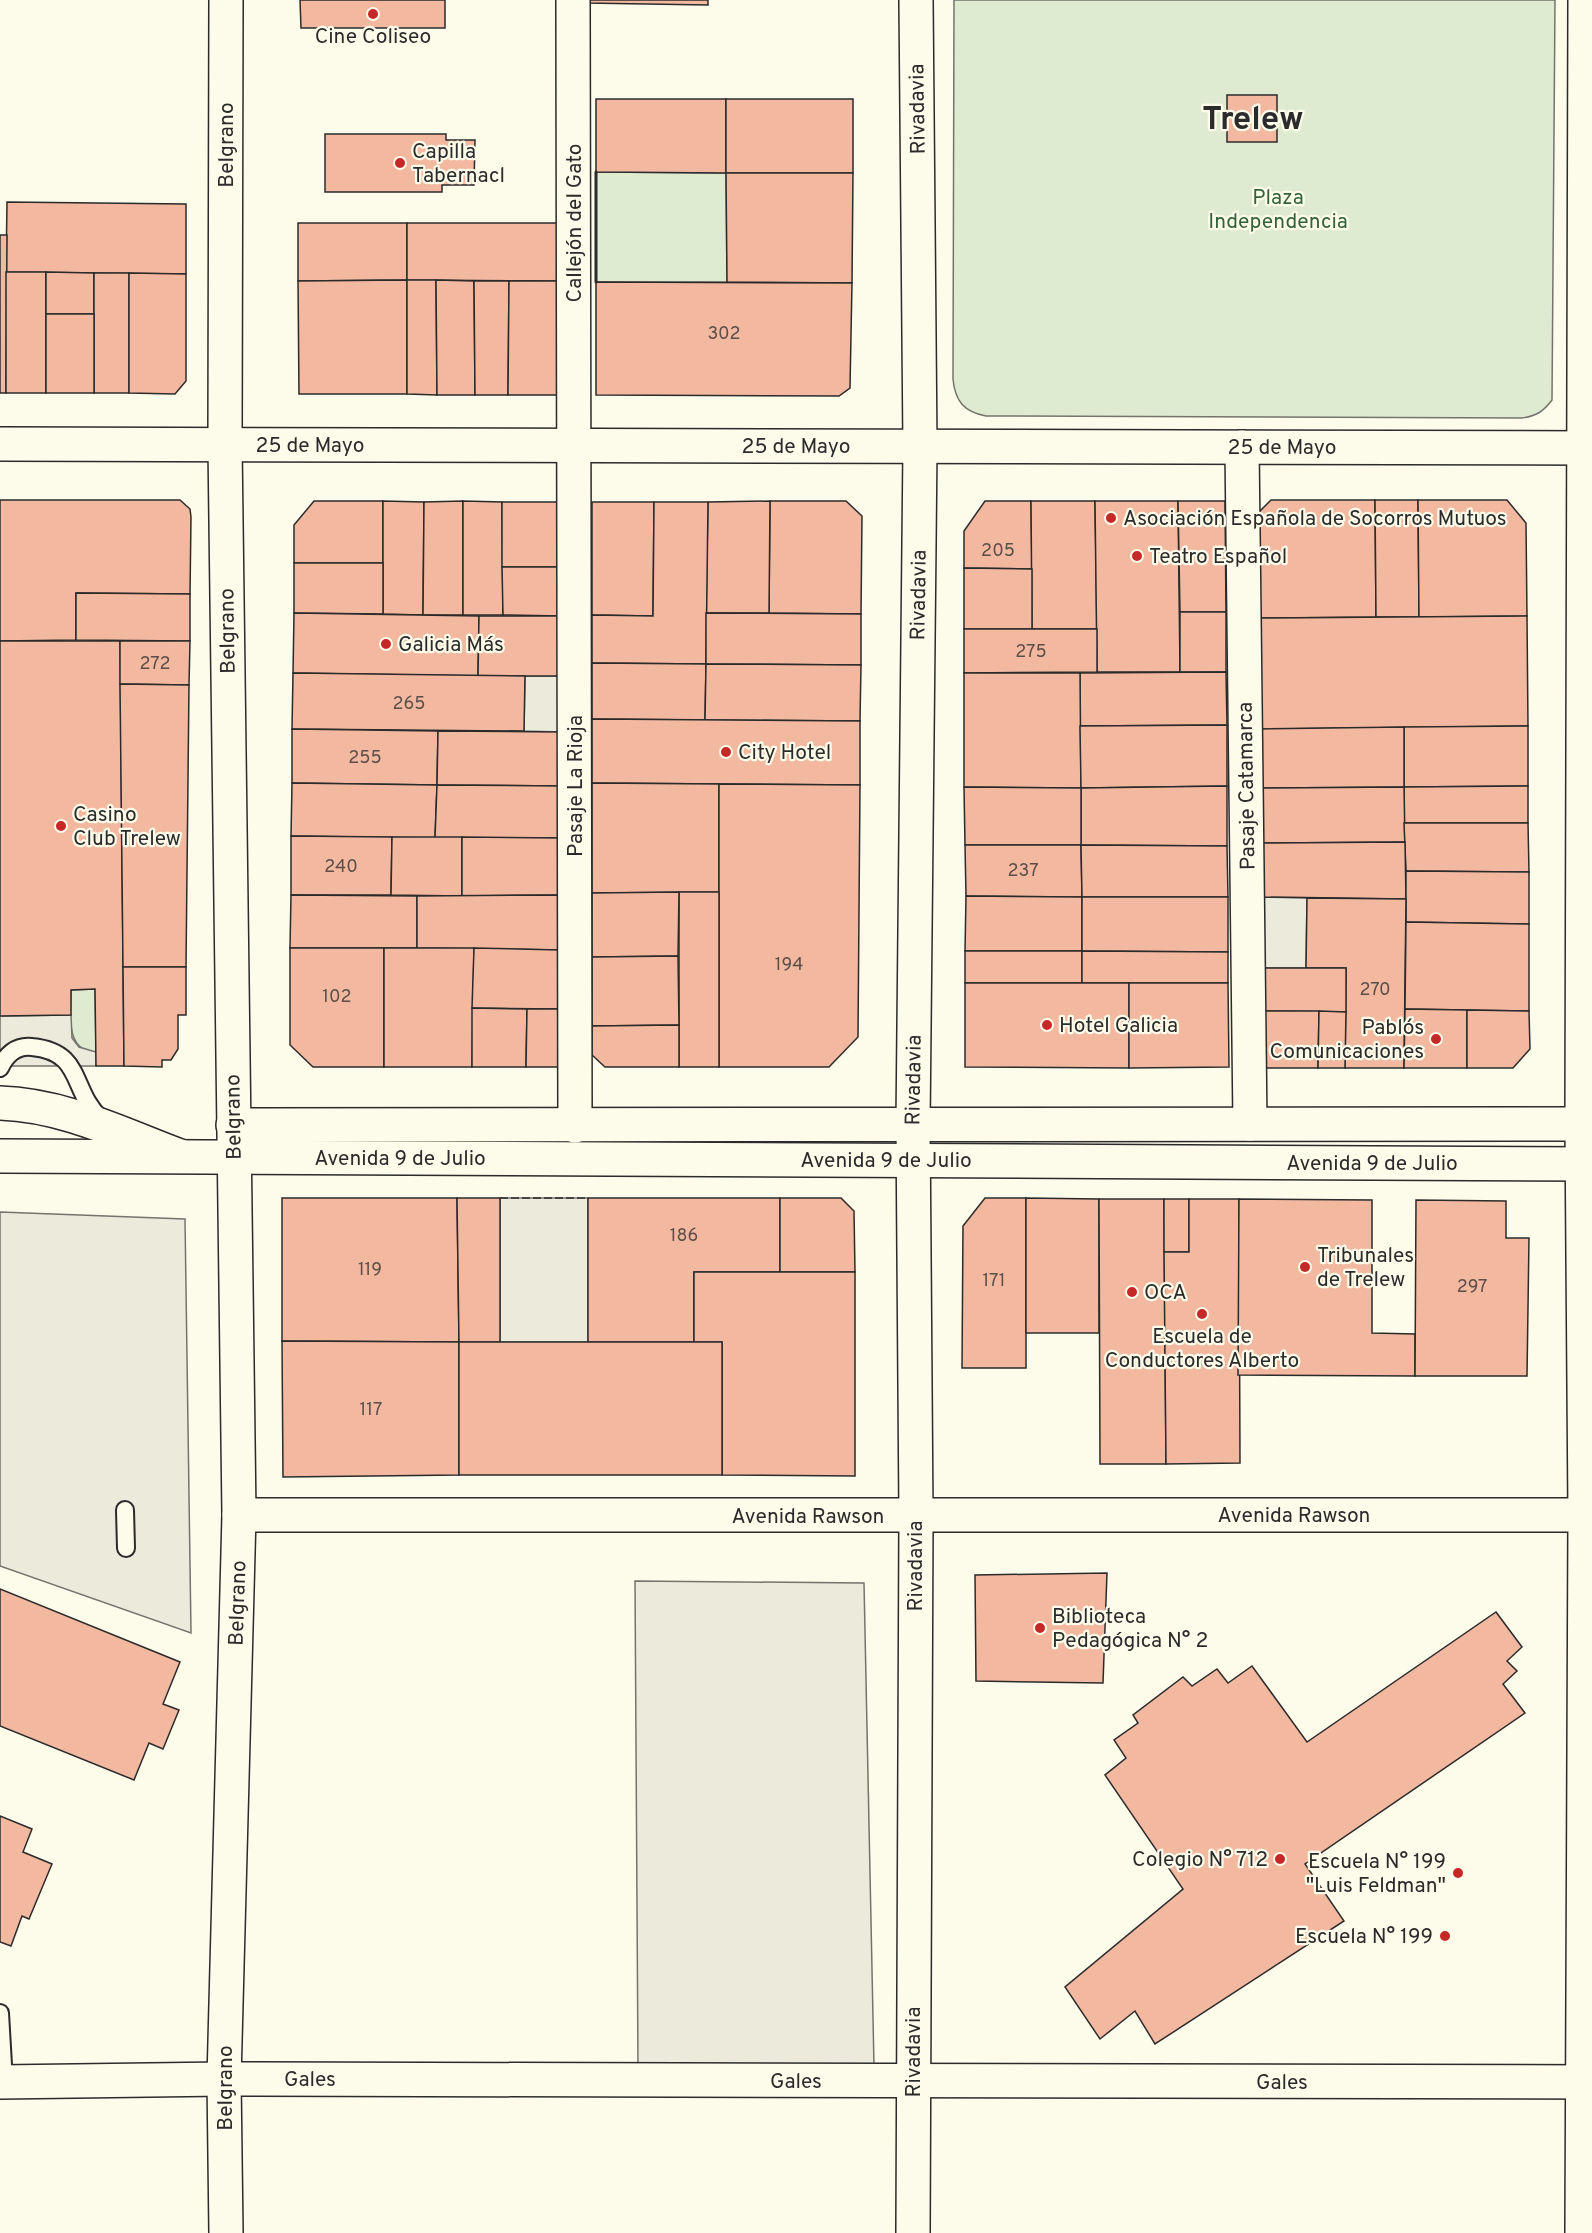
<svg xmlns="http://www.w3.org/2000/svg" width="1592" height="2233" font-family="Overpass,sans-serif">
  <rect width="100%" height="100%" fill="#fdfbea"/>
  <g fill="#deebd1" stroke="#74746e" stroke-width="1.5">
    <path d="M954,0H1555L1552,400C1543,412 1536,416 1522,418L986,416C964,412 955,401 953,379Z"/>
    <polygon points="596,172 726,173 727,282 596,282"/>
    <path d="M95,989L96,1052C64,1052 71,1012 71,990Z"/>
  </g>
  <g fill="#eceadb" stroke="#74746e" stroke-width="1.5">
    <polygon points="525,676 561,676 561,732 524,731"/>
    <polygon points="1263,897 1307,898 1306,968 1263,968"/>
    <polygon points="71,1015 72,1038 79,1047 96,1052 96,1066 0,1066 0,1016"/>
    <rect x="500" y="1198" width="88" height="144"/>
    <polygon points="0,1212 185,1219 191,1633 0,1566"/>
    <polygon points="635,1581 864,1583 874,2066 638,2066"/>
  </g>
  <g fill="#f2b8a0" stroke="#2b2b2b" stroke-width="1.5">
    <polygon points="300,0 445,0 445,28 301,28"/>
    <polygon points="585,0 708,0 708,5 585,3"/>
    <rect x="1227" y="95" width="50" height="47"/>
    <polygon points="596,99 726,99 726,173 596,172"/>
    <rect x="726" y="99" width="127" height="74"/>
    <polygon points="325,134 446,134 446,140 475,140 474,185 442,185 442,192 325,192"/>
    <polygon points="726,173 853,173 852,283 727,282"/>
    <polygon points="7,202 186,204 186,274 6,272"/>
    <polygon points="298,223 407,223 407,280 298,281"/>
    <polygon points="407,223 564,223 564,281 407,280"/>
    <polygon points="0,235 7,235 6,393 0,393"/>
    <rect x="6" y="272" width="40" height="121"/>
    <polygon points="46,272 94,273 94,314 46,314"/>
    <rect x="94" y="273" width="35" height="120"/>
    <polygon points="129,273 186,274 186,381 175,394 129,393"/>
    <polygon points="407,280 407,394 299,394 298,281"/>
    <polygon points="407,280 436,280 437,395 407,394"/>
    <polygon points="436,280 474,281 475,395 437,395"/>
    <polygon points="474,281 509,281 508,395 475,395"/>
    <polygon points="509,281 564,281 563,395 508,395"/>
    <polygon points="596,282 852,283 850,388 839,396 596,395"/>
    <rect x="46" y="314" width="48" height="79"/>
    <polygon points="0,500 180,500 190,509 191,517 190,594 76,593 76,640 0,641"/>
    <polygon points="1271,500 1375,500 1376,617 1259,618 1257,514"/>
    <polygon points="1375,500 1418,500 1419,617 1376,617"/>
    <polygon points="1418,500 1507,500 1526,523 1527,616 1419,617"/>
    <polygon points="314,501 383,501 383,563 294,563 294,525"/>
    <polygon points="383,501 424,502 423,615 383,614"/>
    <polygon points="463,501 463,615 423,615 424,502"/>
    <polygon points="463,501 502,502 503,615 463,615"/>
    <polygon points="770,501 846,501 862,516 861,614 769,613"/>
    <polygon points="770,501 769,613 706,613 708,502"/>
    <polygon points="985,501 1031,501 1032,569 964,568 964,531"/>
    <polygon points="1031,501 1095,501 1097,629 1032,629"/>
    <polygon points="1095,501 1178,501 1180,672 1097,672"/>
    <polygon points="1178,501 1225,501 1226,612 1180,612"/>
    <rect x="502" y="502" width="60" height="65"/>
    <polygon points="592,502 654,502 653,616 592,615"/>
    <polygon points="654,502 708,502 706,664 592,663 592,615 653,616"/>
    <polygon points="294,563 383,563 383,614 294,613"/>
    <polygon points="502,567 562,567 562,616 503,615"/>
    <polygon points="964,568 1032,569 1032,629 964,629"/>
    <polygon points="76,593 190,594 190,641 76,640"/>
    <rect x="1180" y="612" width="46" height="60"/>
    <polygon points="294,613 479,616 478,676 293,673"/>
    <polygon points="706,613 861,614 861,665 706,664"/>
    <polygon points="479,616 562,616 561,676 478,676"/>
    <polygon points="1527,616 1528,726 1260,729 1259,618"/>
    <polygon points="964,629 1097,629 1097,672 964,673"/>
    <polygon points="0,641 120,641 124,1066 96,1066 95,989 71,990 71,1015 0,1016"/>
    <polygon points="120,641 190,641 189,685 120,684"/>
    <polygon points="592,663 706,664 705,720 592,719"/>
    <polygon points="706,664 861,665 860,721 705,720"/>
    <polygon points="1226,672 1227,725 1080,726 1080,673"/>
    <polygon points="293,673 525,676 524,731 292,729"/>
    <polygon points="964,673 1080,673 1081,788 964,787"/>
    <polygon points="120,684 189,685 186,967 123,967"/>
    <polygon points="592,719 860,721 860,785 592,783"/>
    <polygon points="1227,725 1227,786 1081,788 1080,726"/>
    <polygon points="1528,726 1528,786 1404,787 1404,727"/>
    <polygon points="1404,727 1404,787 1261,788 1260,729"/>
    <polygon points="292,729 438,731 437,785 292,783"/>
    <polygon points="438,731 561,732 561,786 437,785"/>
    <polygon points="292,783 437,785 435,838 291,836"/>
    <polygon points="592,783 719,784 719,892 592,893"/>
    <polygon points="719,784 860,785 858,1037 829,1067 719,1067"/>
    <polygon points="437,785 561,786 561,838 435,838"/>
    <polygon points="1227,786 1227,846 1081,845 1081,788"/>
    <polygon points="1528,786 1528,823 1404,823 1404,787"/>
    <polygon points="964,787 1081,788 1081,845 965,845"/>
    <polygon points="1404,787 1405,842 1262,843 1261,788"/>
    <polygon points="1404,823 1528,823 1529,872 1406,871"/>
    <polygon points="291,836 392,837 391,895 291,895"/>
    <polygon points="392,837 462,837 462,896 391,895"/>
    <polygon points="462,837 561,838 560,895 462,896"/>
    <polygon points="1405,842 1406,899 1263,897 1262,843"/>
    <polygon points="965,845 1081,845 1082,897 966,896"/>
    <polygon points="1081,845 1227,846 1228,897 1082,897"/>
    <polygon points="1406,871 1529,872 1529,924 1406,922"/>
    <rect x="679" y="892" width="40" height="175"/>
    <polygon points="679,892 678,956 592,957 592,893"/>
    <polygon points="291,895 417,896 417,948 290,948"/>
    <polygon points="560,895 560,950 417,948 417,896"/>
    <polygon points="966,896 1082,897 1082,951 965,951"/>
    <polygon points="1082,897 1228,897 1228,952 1082,951"/>
    <polygon points="1307,898 1406,899 1404,1068 1345,1068 1346,968 1306,968"/>
    <polygon points="1406,922 1529,924 1529,1011 1405,1009"/>
    <polygon points="290,948 384,948 384,1067 313,1067 290,1045"/>
    <polygon points="384,948 474,948 472,1067 384,1067"/>
    <polygon points="474,948 560,950 560,1009 472,1008"/>
    <rect x="965" y="951" width="117" height="32"/>
    <polygon points="1082,951 1228,952 1228,983 1082,983"/>
    <polygon points="678,956 679,1025 592,1026 592,957"/>
    <polygon points="123,967 186,967 186,1015 178,1015 178,1049 171,1060 162,1060 162,1067 124,1066"/>
    <polygon points="1263,968 1346,968 1346,1012 1264,1011"/>
    <polygon points="965,983 1129,983 1129,1068 965,1067"/>
    <polygon points="1129,983 1228,983 1229,1067 1129,1068"/>
    <polygon points="472,1008 527,1009 526,1067 472,1067"/>
    <polygon points="527,1009 560,1009 560,1067 526,1067"/>
    <polygon points="1405,1009 1467,1010 1467,1068 1404,1068"/>
    <polygon points="1467,1010 1529,1011 1530,1049 1513,1068 1467,1068"/>
    <polygon points="1264,1011 1319,1011 1318,1068 1265,1068"/>
    <polygon points="1319,1011 1346,1012 1345,1068 1318,1068"/>
    <polygon points="679,1025 679,1067 605,1067 592,1055 592,1026"/>
    <polygon points="282,1198 457,1198 459,1342 282,1341"/>
    <polygon points="457,1198 500,1198 500,1342 459,1342"/>
    <polygon points="588,1198 780,1198 780,1272 694,1272 694,1342 588,1342"/>
    <polygon points="780,1198 841,1198 854,1211 855,1272 780,1272"/>
    <polygon points="985,1198 1026,1198 1026,1368 962,1368 963,1226"/>
    <polygon points="1026,1198 1099,1199 1099,1333 1026,1333"/>
    <polygon points="1099,1199 1164,1199 1166,1464 1100,1464"/>
    <rect x="1164" y="1199" width="25" height="53"/>
    <polygon points="1189,1199 1239,1199 1240,1463 1166,1464 1164,1252 1189,1252"/>
    <polygon points="1239,1199 1372,1200 1372,1333 1415,1334 1415,1376 1238,1375"/>
    <polygon points="1416,1200 1506,1201 1506,1238 1529,1238 1527,1376 1415,1376"/>
    <polygon points="694,1272 855,1272 855,1476 722,1475 722,1342 694,1342"/>
    <polygon points="282,1341 459,1342 459,1475 283,1477"/>
    <rect x="459" y="1342" width="263" height="133"/>
    <polygon points="1107,1573 1103,1683 976,1681 975,1575"/>
    <polygon points="0,1589 180,1662 163,1704 179,1710 163,1749 149,1743 134,1780 0,1726"/>
    <polygon points="1496,1612 1522,1647 1507,1661 1517,1671 1503,1684 1525,1713 1305,1864 1344,1921 1155,2044 1135,2011 1100,2039 1065,1987 1183,1889 1105,1775 1126,1758 1114,1740 1138,1723 1133,1715 1183,1677 1192,1686 1217,1669 1228,1683 1252,1666 1307,1742"/>
    <polygon points="0,1816 32,1829 23,1852 52,1864 29,1919 22,1916 11,1946 0,1942"/>
  </g>
  <g fill="none" stroke-linecap="round" stroke-linejoin="round">
    <g stroke="#2b2b2b" stroke-width="20">
      <g id="lane">
        <path d="M0,1068C6,1055 16,1045 32,1047C84,1052 70,1090 101,1119"/>
        <polyline points="125,1510 126,1548"/>
        <polyline points="0,2013 4,2082"/>
      </g>
    </g>
    <g stroke="#2b2b2b" stroke-width="36">
      <g id="street">
        <polyline points="573,0 575,1126"/>
        <polyline points="1242,447 1250,1124"/>
        <path d="M0,1103C64,1105 121,1134 180,1156"/>
        <polyline points="239,1515 1592,1515"/>
        <polyline points="0,2082 224,2079 1592,2082"/>
        <polyline points="226,2233 224,2079 239,1515 225,445 226,0"/>
        <polyline points="913,2233 916,1516 913,1124 920,447 916,0"/>
        <polyline points="1582,2233 1585,1515 1582,1124 1585,0"/>
      </g>
    </g>
    <g stroke="#2b2b2b" stroke-width="36">
      <g id="secondary">
        <polyline points="0,444 1592,448"/>
        <polyline points="233,1125 1592,1124"/>
        <polyline points="0,1156 1592,1164"/>
      </g>
    </g>
    <use href="#lane" stroke="#fdfbea" stroke-width="16"/>
    <use href="#street" stroke="#fdfbea" stroke-width="33"/>
    <use href="#secondary" stroke="#fdfbea" stroke-width="33"/>
    <polyline stroke="#2b2b2b" stroke-width="1.5" stroke-dasharray="8 3" stroke-linecap="butt" points="500,1198 588,1198"/>
    <polyline stroke="#2b2b2b" stroke-width="3" points="596,282 596,172"/>
  </g>
  <g fill="#c62828" stroke="#fdfbea" stroke-width="2">
    <circle cx="373" cy="14" r="6"/>
    <circle cx="400" cy="163" r="6"/>
    <circle cx="1111" cy="518" r="6"/>
    <circle cx="1137" cy="556" r="6"/>
    <circle cx="386" cy="644" r="6"/>
    <circle cx="726" cy="752" r="6"/>
    <circle cx="61" cy="826" r="6"/>
    <circle cx="1047" cy="1025" r="6"/>
    <circle cx="1436" cy="1039" r="6"/>
    <circle cx="1305" cy="1267" r="6"/>
    <circle cx="1132" cy="1292" r="6"/>
    <circle cx="1202" cy="1314" r="6"/>
    <circle cx="1040" cy="1628" r="6"/>
    <circle cx="1280" cy="1859" r="6"/>
    <circle cx="1458" cy="1873" r="6"/>
    <circle cx="1445" cy="1936" r="6"/>
  </g>
  <g text-anchor="middle" stroke-width="4.5" stroke-linejoin="round" paint-order="stroke">
    <g font-size="18" fill="#5d4e48">
      <text x="724" y="339">302</text>
      <text x="998" y="556">205</text>
      <text x="1031" y="657">275</text>
      <text x="155" y="669">272</text>
      <text x="409" y="709">265</text>
      <text x="365" y="763">255</text>
      <text x="341" y="872">240</text>
      <text x="1023" y="876">237</text>
      <text x="789" y="970">194</text>
      <text x="1375" y="995">270</text>
      <text x="337" y="1002">102</text>
      <text x="684" y="1241">186</text>
      <text x="370" y="1275">119</text>
      <text x="994" y="1286">171</text>
      <text x="1472" y="1292">297</text>
      <text x="371" y="1415">117</text>
    </g>
    <g font-size="21" fill="#2b2b2b" stroke="#fdfbea" text-anchor="start">
      <text x="373" y="43" text-anchor="middle">Cine Coliseo</text>
      <text x="412" y="158">Capilla<tspan x="412" dy="24">Tabernacl</tspan></text>
      <text x="1123" y="525">Asociación Española de Socorros Mutuos</text>
      <text x="1149" y="563">Teatro Español</text>
      <text x="398" y="651">Galicia Más</text>
      <text x="738" y="759">City Hotel</text>
      <text x="73" y="821">Casino<tspan x="73" dy="24">Club Trelew</tspan></text>
      <text x="1059" y="1032">Hotel Galicia</text>
      <text x="1424" y="1034" text-anchor="end">Pablo´s<tspan x="1424" dy="24">Comunicaciones</tspan></text>
      <text x="1317" y="1262">Tribunales<tspan x="1317" dy="24">de Trelew</tspan></text>
      <text x="1144" y="1299">OCA</text>
      <text x="1202" y="1343" text-anchor="middle">Escuela de<tspan x="1202" dy="24">Conductores Alberto</tspan></text>
      <text x="1052" y="1623">Biblioteca<tspan x="1052" dy="24">Pedagógica N° 2</tspan></text>
      <text x="1268" y="1866" text-anchor="end">Colegio N° 712</text>
      <text x="1446" y="1868" text-anchor="end">Escuela N° 199<tspan x="1446" dy="24">"Luis Feldman"</tspan></text>
      <text x="1433" y="1943" text-anchor="end">Escuela N° 199</text>
    </g>
    <g font-size="21" fill="#2b2b2b" stroke="#fdfbea">
      <text transform="translate(917 109) rotate(-91)" y="7">Rivadavia</text>
      <text transform="translate(226 145) rotate(-90)" y="7">Belgrano</text>
      <text transform="translate(574 223) rotate(-90)" y="7">Callejón del Gato</text>
      <text x="310" y="452">25 de Mayo</text>
      <text x="796" y="453">25 de Mayo</text>
      <text x="1282" y="454">25 de Mayo</text>
      <text transform="translate(918 595) rotate(-89)" y="7">Rivadavia</text>
      <text transform="translate(227 631) rotate(-91)" y="7">Belgrano</text>
      <text transform="translate(575 786) rotate(-90)" y="7">Pasaje La Rioja</text>
      <text transform="translate(1246 786) rotate(-91)" y="7">Pasaje Catamarca</text>
      <text transform="translate(913 1080) rotate(-89)" y="7">Rivadavia</text>
      <text transform="translate(233 1117) rotate(-91)" y="7">Belgrano</text>
      <text x="400" y="1165">Avenida 9 de Julio</text>
      <text x="886" y="1167">Avenida 9 de Julio</text>
      <text x="1372" y="1170">Avenida 9 de Julio</text>
      <text x="1294" y="1522">Avenida Rawson</text>
      <text x="808" y="1523">Avenida Rawson</text>
      <text transform="translate(915 1566) rotate(-90)" y="7">Rivadavia</text>
      <text transform="translate(237 1603) rotate(-88)" y="7">Belgrano</text>
      <text transform="translate(913 2052) rotate(-90)" y="7">Rivadavia</text>
      <text x="310" y="2086">Gales</text>
      <text x="796" y="2088">Gales</text>
      <text x="1282" y="2089">Gales</text>
      <text transform="translate(225 2088) rotate(-90)" y="7">Belgrano</text>
    </g>
    <g font-size="21" fill="#34623c" stroke="#fdfbea">
      <text x="1278" y="204">Plaza<tspan x="1278" dy="24">Independencia</tspan></text>
    </g>
    <g font-size="33" font-weight="bold" fill="#2b2b2b" stroke="#fdfbea">
      <text x="1253" y="129">Trelew</text>
    </g>
  </g>
</svg>
